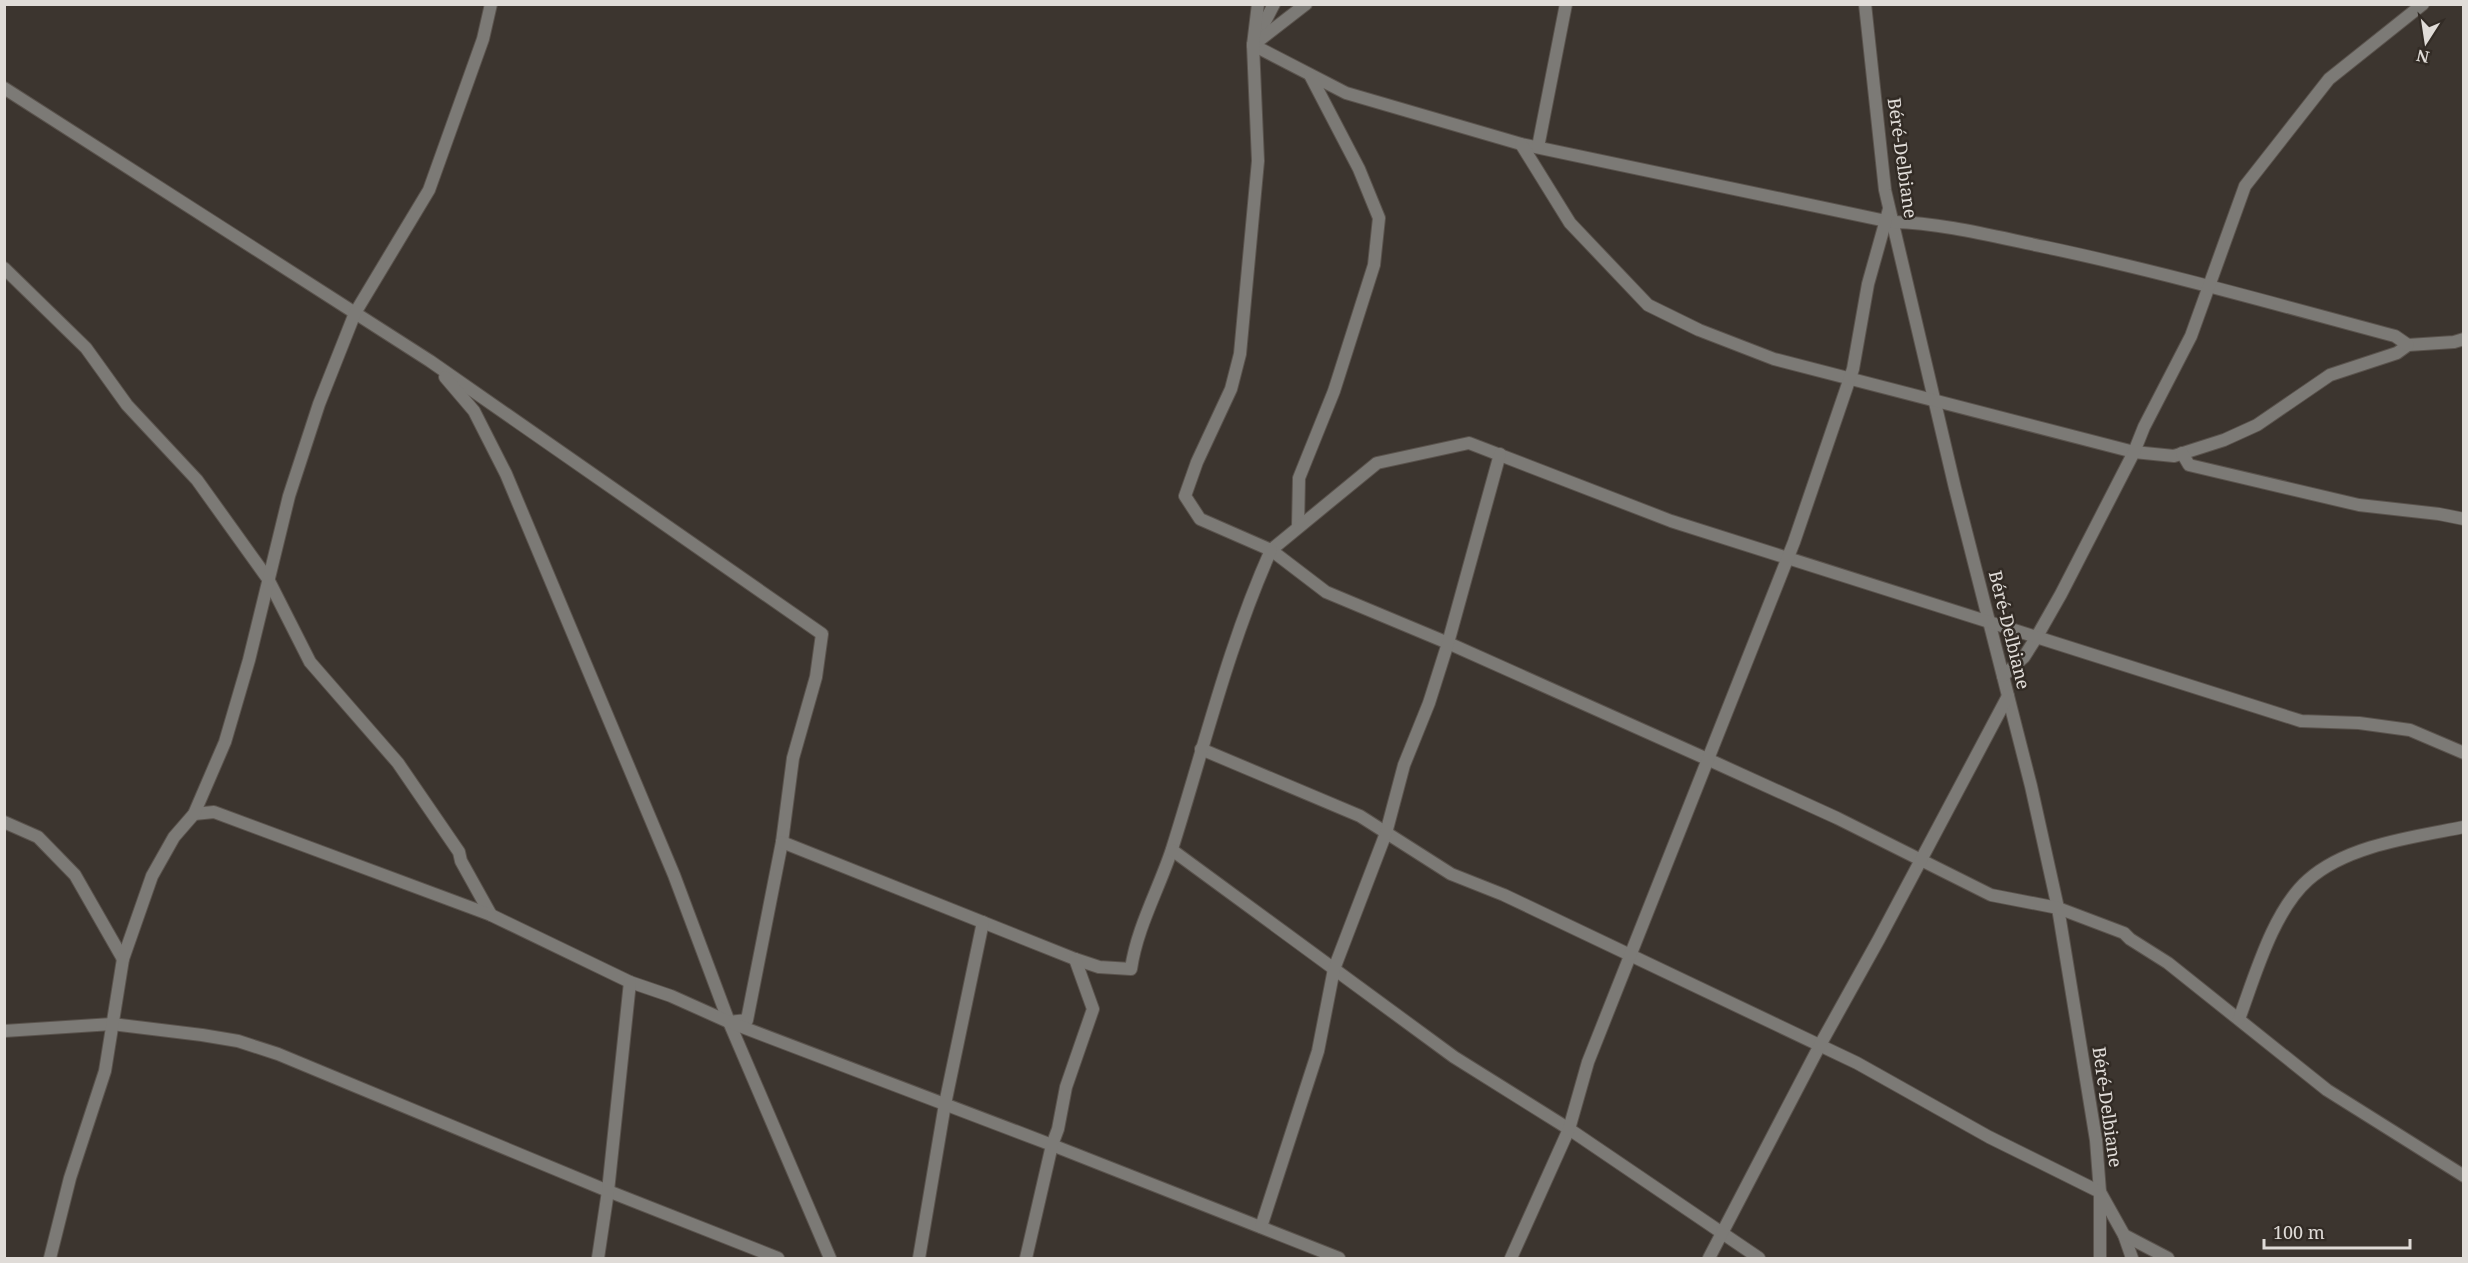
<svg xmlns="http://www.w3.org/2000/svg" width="2468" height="1263" font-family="'Noto Serif',serif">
  <rect width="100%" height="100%" fill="#3c352f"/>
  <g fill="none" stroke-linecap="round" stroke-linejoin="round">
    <g stroke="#5a534d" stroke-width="14">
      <g id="minor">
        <polyline points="1865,4 1885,190 1955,488 2031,786 2058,908 2096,1140 2100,1192 2124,1235 2132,1258"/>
        <polyline points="1256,39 1274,4"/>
        <polyline points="1253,45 1346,93 1521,144 1886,221"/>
        <polyline points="1253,45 1306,4"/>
        <polyline points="4,88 430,361 822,634 816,677 793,758 782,842 747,1020 729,1022"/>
        <polyline points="1521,144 1570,223 1648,305 1699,330 1774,359 2134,452 2174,456 2224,440 2257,425 2330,375 2397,353 2408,345 2454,342 2464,339"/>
        <polyline points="1538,147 1566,4"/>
        <path d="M1893,222C1944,223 1996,237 2045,247C2163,272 2279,305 2395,336L2408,345"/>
        <polyline points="4,268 86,348 127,405 197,480 268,579 310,662 398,763 459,852 461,861 491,915"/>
        <polyline points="445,377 474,411 506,474 674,875 729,1022 830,1258"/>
        <polyline points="2182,453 2189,465 2359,505 2439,514 2464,519"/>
        <polyline points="1298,527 1299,478 1334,391 1374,265 1379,218 1359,169 1310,75"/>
        <polyline points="2003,676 2024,657 2036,638 2061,594 2134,452 2144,427 2191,336 2245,186 2329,79 2423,4"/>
        <polyline points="1201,749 1360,816 1451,874 1504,895 1857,1063 1989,1137 2100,1192 2100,1258"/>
        <polyline points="2464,753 2410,730 2359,723 2301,721 1671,521 1469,443 1377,463 1271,550 1326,592 1448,643 1716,763 1837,818 1991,895 2058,908 2124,933 2130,939 2168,963 2327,1090 2464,1176"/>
        <polyline points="194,814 214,812 491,915 630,982 671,996 729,1022 1052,1145 1339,1258"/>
        <polyline points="4,822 38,837 75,875 123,959"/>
        <path d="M782,842L1075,959L1099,967L1131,969C1137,927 1159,889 1172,849C1204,748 1228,646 1271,550L1200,519L1185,496L1197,462L1231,389L1240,354L1258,161L1253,45L1258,4"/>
        <polyline points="1172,850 1454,1057 1569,1129 1759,1258"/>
        <path d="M2239,1019C2255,976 2273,911 2308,880C2347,845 2414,837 2464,827"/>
        <polyline points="4,1031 112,1024 202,1035 238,1041 278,1054 608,1191 778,1258"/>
        <polyline points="1261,1227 1318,1051 1334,969 1386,833 1404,765 1429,703 1448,643 1500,454"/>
        <polyline points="2124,1235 2168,1258"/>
        <polyline points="50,1258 70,1178 105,1071 123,959 152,876 174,837 194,814 225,742 249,660 289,496 319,404 355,313 429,190 483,39 491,4"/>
        <polyline points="598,1258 608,1191 630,982"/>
        <polyline points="919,1258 945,1104 983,922"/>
        <polyline points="1026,1258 1052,1145 1058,1129 1066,1087 1093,1009 1075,959"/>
        <polyline points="1511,1258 1569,1129 1588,1062 1794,542 1853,369 1868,284 1889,209"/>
        <polyline points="1709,1258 1820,1045 1879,939 2008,696"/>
      </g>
    </g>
    <use href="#minor" stroke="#7c7a76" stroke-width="12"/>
  </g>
  <g text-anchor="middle" stroke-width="5" stroke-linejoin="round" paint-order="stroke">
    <g font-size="18" fill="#e0dcd8" stroke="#322b25">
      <text transform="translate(1902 158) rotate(82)" y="6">Béré-Delbiane</text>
      <text transform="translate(2009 630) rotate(76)" y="6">Béré-Delbiane</text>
      <text transform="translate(2107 1107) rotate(82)" y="6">Béré-Delbiane</text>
    </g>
  </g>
  <rect width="2468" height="1263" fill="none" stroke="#e0dcd8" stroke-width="12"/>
  <g transform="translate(2426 42) rotate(192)" stroke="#322b25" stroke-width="4.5" paint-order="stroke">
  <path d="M0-4.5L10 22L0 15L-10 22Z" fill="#e0dcd8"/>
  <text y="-9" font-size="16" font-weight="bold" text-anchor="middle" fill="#e0dcd8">N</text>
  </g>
  <path d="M2264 1239v9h146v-9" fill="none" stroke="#e0dcd8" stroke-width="3"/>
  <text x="2273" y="1239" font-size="18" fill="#e0dcd8" stroke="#322b25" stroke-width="4.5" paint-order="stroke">100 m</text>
</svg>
